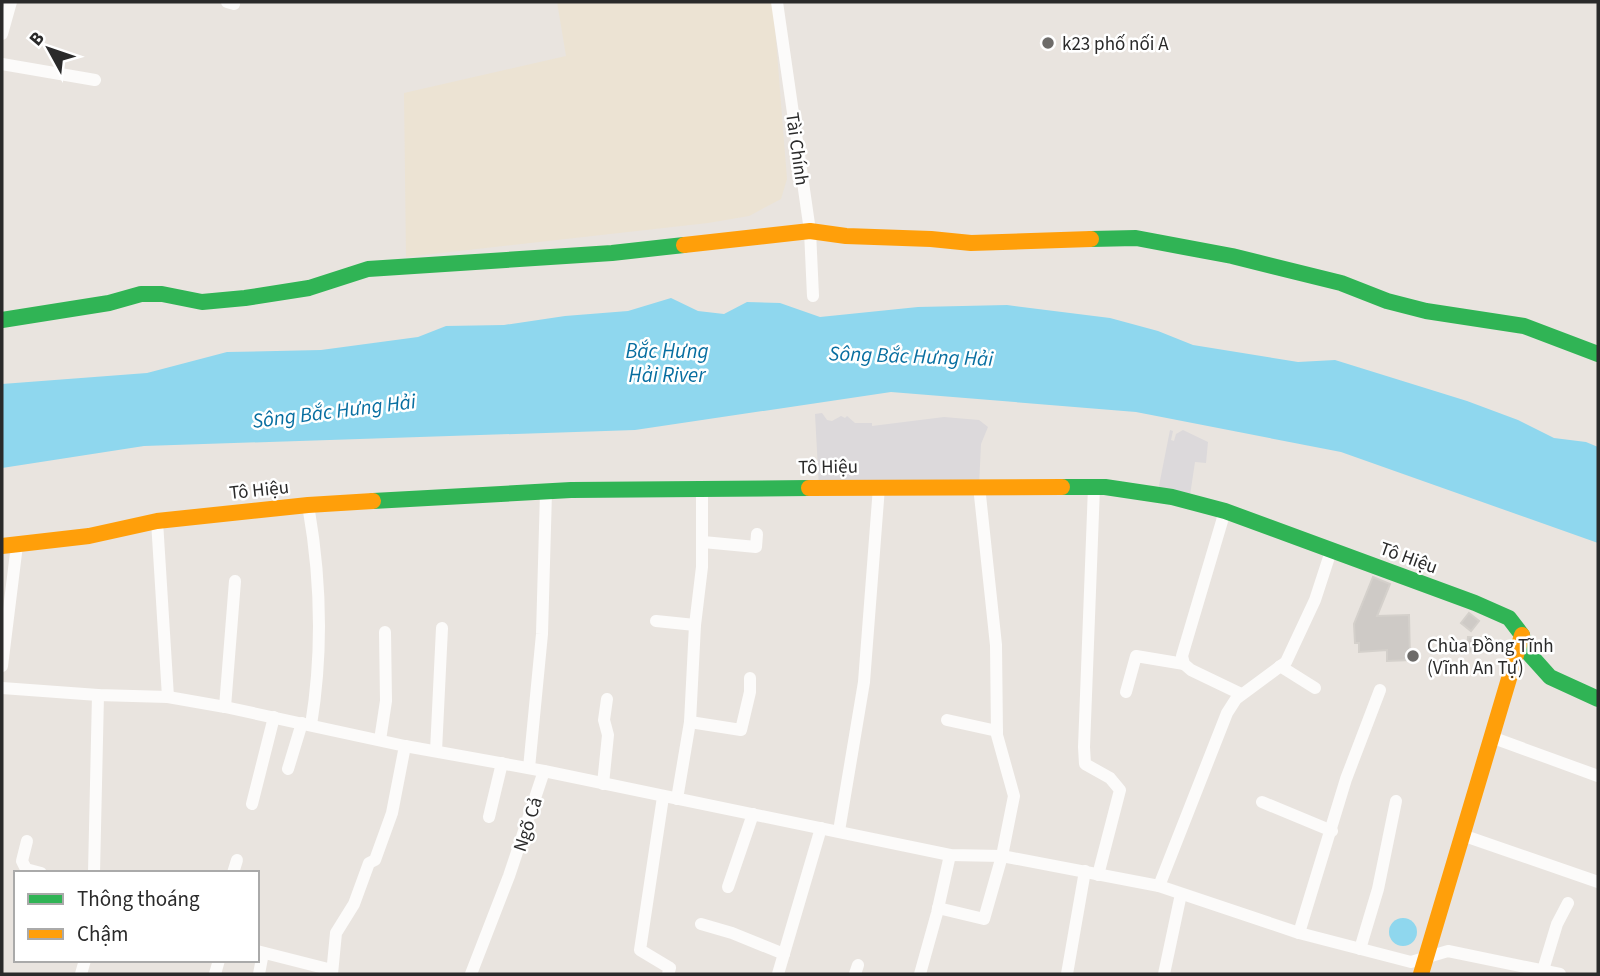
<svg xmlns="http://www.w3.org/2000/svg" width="1600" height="976" font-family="'Source Sans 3',sans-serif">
  <rect width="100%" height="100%" fill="#e9e4df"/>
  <g fill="#dcd9db">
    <polygon points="822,413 827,420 832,421 841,416 845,418 847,416 855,423 872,423 872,426 944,417 979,420 988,427 981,444 979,486 819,488 815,414"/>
    <polygon points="1170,430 1173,431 1171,440 1174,441 1176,434 1183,430 1208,442 1206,463 1195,462 1189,502 1157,496"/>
  </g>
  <polygon fill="#ece3d3" points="557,2 773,2 787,179 781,199 749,216 708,223 406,257 404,93 566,56"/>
  <g fill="#8fd7ee">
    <polygon points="671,298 698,311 724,314 747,302 780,303 820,317 918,307 1007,305 1110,318 1158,331 1193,345 1298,362 1335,360 1467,401 1518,420 1554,438 1586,442 1598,447 1598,543 1341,452 1136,412 891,392 635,430 144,446 2,468 2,384 147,373 227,352 321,350 418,337 446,326 504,325 565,316 628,311"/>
    <circle cx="1403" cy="932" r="14"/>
  </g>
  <g fill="#cecac6" stroke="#d4d0cb" stroke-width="2">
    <polygon points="1373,577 1390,584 1377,616 1409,615 1410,660 1387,661 1387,650 1359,652 1359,643 1355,643 1354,624"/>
    <polygon points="1469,613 1479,621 1471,631 1461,623"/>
    <polygon points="1468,637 1480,638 1479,652 1467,651"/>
  </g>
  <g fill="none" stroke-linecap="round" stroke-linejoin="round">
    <g stroke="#fcfbfa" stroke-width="12">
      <polyline points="227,2 234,4"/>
      <polyline points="777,2 810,231 813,296"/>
      <polyline points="2,34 11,2"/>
      <polyline points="2,64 95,80"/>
      <polyline points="1094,487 1084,747 1085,764 1110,778 1120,790 1098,875"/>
      <path d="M308,505C321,578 323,652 311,725"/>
      <polyline points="1225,511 1182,656 1184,664 1191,670 1241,694"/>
      <polyline points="157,521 168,697"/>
      <polyline points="703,542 756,547 757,534"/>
      <polyline points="656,621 695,625"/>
      <polyline points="2,666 17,545"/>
      <polyline points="1280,666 1315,688"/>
      <polyline points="2,688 98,695 168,697 225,707 405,746 544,771 950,855 1002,856 1159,886 1299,933 1411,962 1448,951 1560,974"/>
      <polyline points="1126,692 1136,656 1184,664"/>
      <polyline points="225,707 235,581"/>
      <polyline points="947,720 997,731"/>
      <polyline points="690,722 741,730 750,692 750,678"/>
      <polyline points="1491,737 1598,776"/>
      <polyline points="380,740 386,701 385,632"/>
      <polyline points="436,751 442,628"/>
      <polyline points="529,768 542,634 546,492"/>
      <polyline points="288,769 302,723"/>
      <polyline points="603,784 608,735 604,720 607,699"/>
      <polyline points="663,797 640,950 670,968 668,974"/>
      <polyline points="677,799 690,722 695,625 702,567 702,488"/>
      <polyline points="1262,802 1332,831"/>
      <polyline points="252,804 274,717"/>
      <polyline points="489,817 502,763"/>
      <polyline points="839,831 864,682 879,487"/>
      <polyline points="1462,835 1598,882"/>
      <polyline points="27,841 22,861 26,869 41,873"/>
      <polyline points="94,873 98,695"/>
      <polyline points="233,873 237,860"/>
      <polyline points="1159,886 1227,713 1236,699 1286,662 1315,600 1331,551"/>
      <polyline points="728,887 753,814"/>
      <polyline points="938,908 984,919 1002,856 1014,796 997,735 996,645 979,486"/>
      <polyline points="701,924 732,933 784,954"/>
      <polyline points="1299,933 1346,779 1380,690"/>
      <polyline points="1360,949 1378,889 1396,801"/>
      <polyline points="257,951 332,970"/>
      <polyline points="1543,970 1557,924 1568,903"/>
      <polyline points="81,974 85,960"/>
      <polyline points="215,974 219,960"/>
      <polyline points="259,974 263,953"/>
      <polyline points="332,974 336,933 354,904 369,863 375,860 392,813 405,746"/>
      <polyline points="471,974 509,876 544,771"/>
      <polyline points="778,974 821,828"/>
      <polyline points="855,974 858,965"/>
      <polyline points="920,974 937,913 950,855"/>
      <polyline points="1067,974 1085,871"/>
      <polyline points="1164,974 1181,894"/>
    </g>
    <g stroke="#30b455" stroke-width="16">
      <polyline points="1091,239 1136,238 1232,256 1341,283 1387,301 1426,311 1524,326 1598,354"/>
      <polyline points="2,320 109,303 141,294 162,294 202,302 245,298 309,288 368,269 612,253 684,245"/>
      <polyline points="1062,487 1105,487 1172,497 1225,511 1475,603 1509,618 1522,635 1525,649 1550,677 1598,699"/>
      <polyline points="373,501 571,490 809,488"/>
    </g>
    <g stroke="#ff9f0a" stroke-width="16">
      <polyline points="684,245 810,231 846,236 931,239 971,243 1091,239"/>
      <polyline points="809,488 1062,487"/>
      <polyline points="2,546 89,536 157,521 308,505 373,501"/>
      <polyline points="1421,974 1522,635"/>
    </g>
  </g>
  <g fill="#6d6b69" stroke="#fff" stroke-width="2.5">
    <circle cx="1048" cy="43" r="7"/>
    <circle cx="1413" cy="656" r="7"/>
  </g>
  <g text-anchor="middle" stroke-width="5" stroke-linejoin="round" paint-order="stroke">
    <g font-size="19" fill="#2a2a2a" stroke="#fff" text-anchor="start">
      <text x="1062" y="50">k23 phố nối A</text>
      <text x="1427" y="652">Chùa Đồng Tĩnh<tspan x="1427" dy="22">(Vĩnh An Tự)</tspan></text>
    </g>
    <g font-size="19" fill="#2a2a2a" stroke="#fff">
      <text transform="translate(798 149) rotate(82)" y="7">Tài Chính</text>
      <text transform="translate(828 466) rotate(-1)" y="7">Tô Hiệu</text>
      <text transform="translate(259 489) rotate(-6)" y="7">Tô Hiệu</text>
      <text transform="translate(1409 557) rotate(20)" y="7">Tô Hiệu</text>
      <text transform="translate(527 824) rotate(-72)" y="7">Ngõ Cả</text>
    </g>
    <g font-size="21" font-style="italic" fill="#076ea0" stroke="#fff">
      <text x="667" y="358">Bắc Hưng<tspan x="667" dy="24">Hải River</tspan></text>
      <text transform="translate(911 356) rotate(2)" y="7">Sông Bắc Hưng Hải</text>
      <text transform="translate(334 411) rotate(-7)" y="7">Sông Bắc Hưng Hải</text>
    </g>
  </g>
  <rect width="1600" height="976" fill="none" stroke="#2a2a2a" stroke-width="7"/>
  <rect x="14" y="871" width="245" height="91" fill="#ffffff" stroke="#aaaaaa" stroke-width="2"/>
  <rect x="28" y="894" width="35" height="10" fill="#30b455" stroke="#aaaaaa" stroke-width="2"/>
  <text x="77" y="906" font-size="21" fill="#2a2a2a">Thông thoáng</text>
  <rect x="28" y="929" width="35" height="10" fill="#ff9f0a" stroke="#aaaaaa" stroke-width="2"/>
  <text x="77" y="941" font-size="21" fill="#2a2a2a">Chậm</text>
  <g transform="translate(49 49) rotate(310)" stroke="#ffffff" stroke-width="5" paint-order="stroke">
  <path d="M0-5L12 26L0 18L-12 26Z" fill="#2a2a2a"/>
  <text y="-10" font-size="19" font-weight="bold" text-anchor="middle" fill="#2a2a2a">B</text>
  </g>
</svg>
